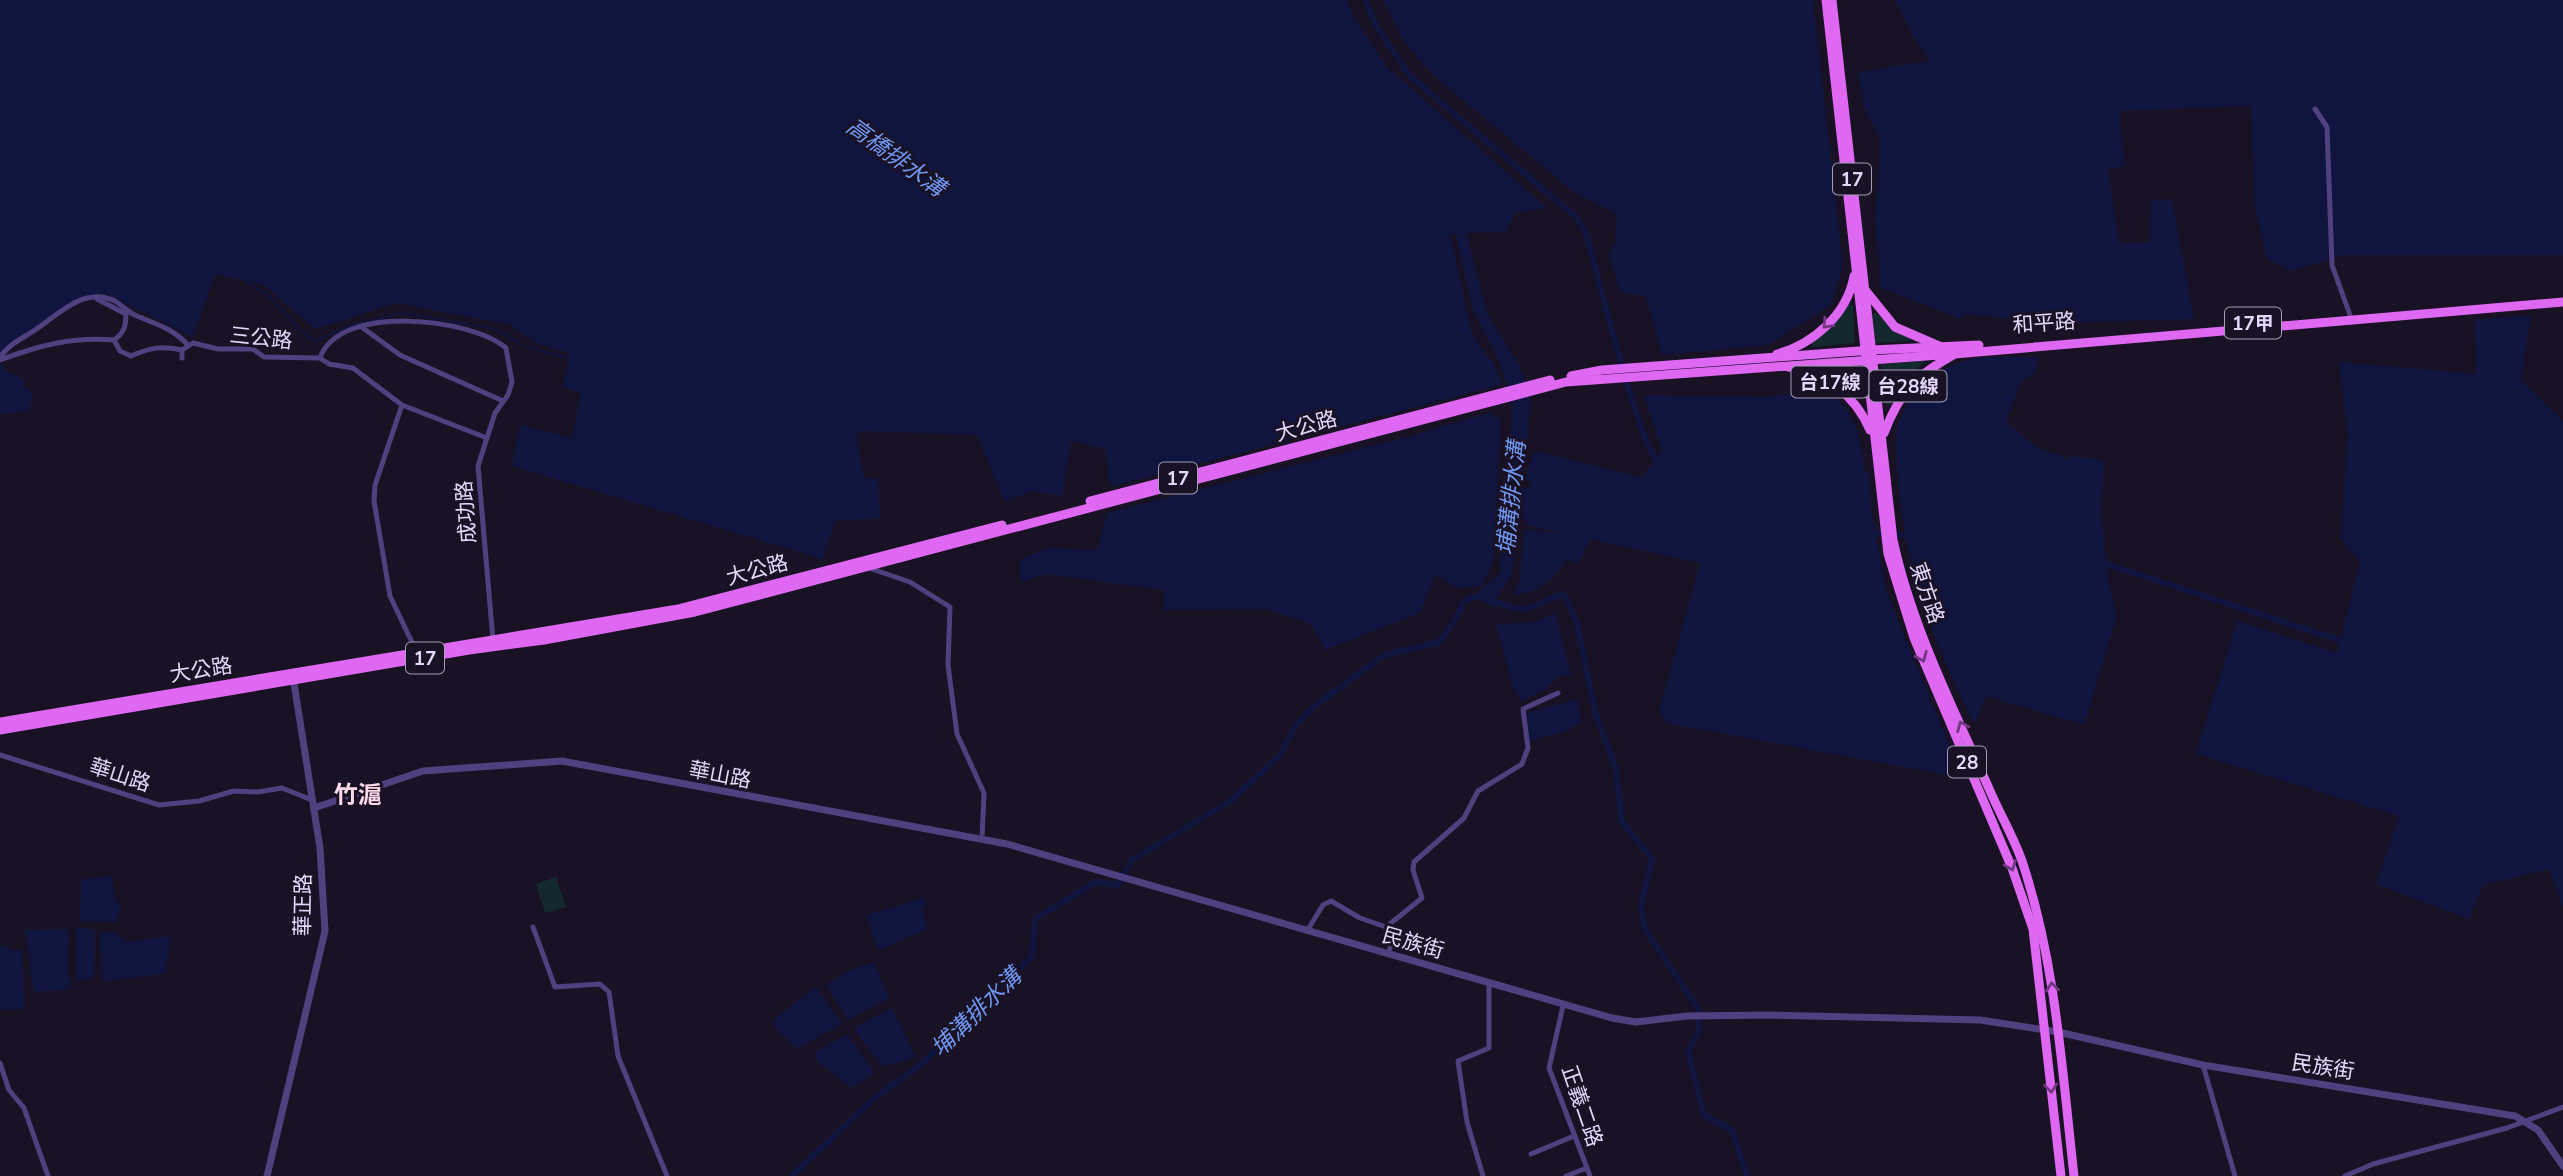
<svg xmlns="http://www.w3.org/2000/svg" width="2563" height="1176" font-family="'Nunito Sans','Noto Sans TC',sans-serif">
  <rect width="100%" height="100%" fill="#191124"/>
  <g fill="#14292d">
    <polygon points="1848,305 1853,305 1855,343 1812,347 1812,341"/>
    <polygon points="1875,312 1892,327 1911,338 1909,341 1875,343 1872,315"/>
    <polygon points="1928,358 1904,382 1890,405 1884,403 1881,360"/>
    <polygon points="1858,362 1863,397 1859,400 1837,380 1818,369 1818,365"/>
    <polygon points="556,877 566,907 545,913 536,884"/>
  </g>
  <g fill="#0f153f">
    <polygon points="0,0 1347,0 1354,18 1388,68 1547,208 1515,213 1506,232 1466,233 1487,313 1520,367 1531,400 1512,575 1496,598 1495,608 1479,599 1480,593 1493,589 1500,572 1513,403 1497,356 1473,310 1455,233 1450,234 1471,331 1488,359 1492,360 1503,384 1110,487 1105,448 1071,441 1062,496 1032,491 1005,502 977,435 863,431 856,434 864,478 878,479 880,518 835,521 823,559 512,466 520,425 572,438 581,393 563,387 570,353 538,344 511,325 397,303 315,329 264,285 215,274 193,337 105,293 78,298 0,358"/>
    <polygon points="1383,0 1813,0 1843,267 1831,305 1768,345 1662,355 1646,296 1620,292 1609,255 1615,243 1617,214 1575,193 1436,78 1405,43"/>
    <polygon points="1895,0 2563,0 2563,255 2344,255 2291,271 2267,259 2255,207 2251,106 2119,111 2125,166 2108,169 2119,243 2150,243 2151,200 2172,199 2194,319 2053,323 1963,314 1961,319 1881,288 1875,218 1881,141 1864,107 1858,72 1930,61 1922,48 1918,46"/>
    <polygon points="2531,315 2521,380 2563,421 2563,907 2549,869 2483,885 2469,919 2376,884 2399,816 2196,754 2237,621 2337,653 2360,562 2341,539 2348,433 2339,362 2476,374 2475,320"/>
    <path d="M1980,357H2038L2036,373L2021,381L2006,422L2039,449L2063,456L2068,462L2070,456L2104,460L2101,510L2108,580L2117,616L2084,725L1986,696L1975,724C1933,646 1900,549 1897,461C1897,450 1894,434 1898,424C1914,383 1939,366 1980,357Z"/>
    <polygon points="0,362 6,372 22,378 25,388 32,392 30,411 0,414"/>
    <path d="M1821,386C1857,413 1859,430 1865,472H1869L1871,508L1886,591L1960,771L1953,776L1666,723L1659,712L1700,563L1590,539L1579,564L1567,559C1554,580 1539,593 1514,595L1520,579L1524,530L1567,534L1527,525V521L1523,520L1522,487L1530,488L1531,481L1525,480L1534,451L1642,478L1662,451L1644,395L1771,397Z"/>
    <polygon points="1492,412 1492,418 1501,416 1493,561 1482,586 1458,588 1435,575 1420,613 1325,650 1311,624 1265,609 1164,610 1164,590 1046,574 1020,583 1020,560 1047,548 1098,550 1107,513 1411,436"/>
    <polygon points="1555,613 1571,675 1557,676 1545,690 1521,701 1513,688 1496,624 1535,622"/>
    <polygon points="1577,699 1582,722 1569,730 1529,742 1527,713"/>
    <polygon points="112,875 114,897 121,906 116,922 80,921 81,880"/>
    <polygon points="924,898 926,905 922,909 927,929 878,951 866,915"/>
    <polygon points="76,927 95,930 94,979 76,981"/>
    <path d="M69,929L68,969L71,989L35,992C28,971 32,950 24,930Z"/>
    <polygon points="100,932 116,932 124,942 171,936 165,973 102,982"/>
    <polygon points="5,946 10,950 22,950 24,1009 0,1010 0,947"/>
    <polygon points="874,962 889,998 848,1020 826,985 846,972"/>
    <polygon points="816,986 842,1024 797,1049 773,1025 776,1018"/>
    <polygon points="892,1008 916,1057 883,1067 856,1032 855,1027"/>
    <polygon points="847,1034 875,1073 851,1088 817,1061 816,1051"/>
  </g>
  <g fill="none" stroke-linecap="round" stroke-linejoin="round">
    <polyline stroke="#0f153f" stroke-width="2" points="244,280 270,297 301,332 316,341 352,325 403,313 496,329 524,346 570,359"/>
    <g stroke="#0f153f" stroke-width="6">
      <path d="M1365,0L1377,27L1410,76L1576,217L1586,233C1597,272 1639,446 1660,466"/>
      <polyline points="1869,532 1913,536"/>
      <polyline points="2100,562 2346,642"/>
      <path d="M1489,600C1501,603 1515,611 1528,608C1539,606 1549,597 1564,594L1576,620L1595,711L1616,770L1622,822L1652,859L1641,906L1645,929L1698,1008L1699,1031L1688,1051L1704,1115L1732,1130L1747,1176"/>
      <polyline points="792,1176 873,1099 923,1063 983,1001 1032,957 1035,919 1096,882 1118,885 1132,860 1232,800 1280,755 1294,728 1312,708 1384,655 1439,642 1454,622 1464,601 1478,596 1502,576"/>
    </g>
    <g stroke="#51407f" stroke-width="5">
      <polyline points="2315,109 2327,127 2332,265 2350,315"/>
      <polyline points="363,328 400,355 503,401"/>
      <path d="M114,340L120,351L131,356C151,347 161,346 182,350"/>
      <path d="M0,357C11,342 24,338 38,328C60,313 85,286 115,301C123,306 129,313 137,316C158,325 172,328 188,345"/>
      <polyline points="182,358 182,350 193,343 218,349 253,349 264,357 320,358 329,364 353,368 402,405 487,438"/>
      <path d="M320,358C339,303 471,318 506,348L512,382L508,395L495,413L478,466L493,640"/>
      <path d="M0,360C38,346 73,336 114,340C124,333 126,326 126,314L97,299"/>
      <polyline points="402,405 375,485 374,501 390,596 418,655"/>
      <polyline points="869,568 910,582 950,607 948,665 957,734 984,793 982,838"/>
      <polyline points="0,755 159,805 199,801 234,791 258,792 282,788 312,800"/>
      <polyline points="533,927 555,987 600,984 609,992 618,1056 667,1176"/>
      <polyline points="1307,931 1323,905 1331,901 1360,918 1386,927"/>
      <polyline points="1388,954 1391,945 1386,927 1422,898 1413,870 1414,862 1464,818 1478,791 1522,764 1528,748 1523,709 1558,693"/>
      <polyline points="1563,1006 1549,1068 1590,1176"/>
      <polyline points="0,1063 9,1090 24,1108 48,1176"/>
      <polyline points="2203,1065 2235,1176"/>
      <polyline points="1531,1154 1574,1136"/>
      <polyline points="1483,1176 1467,1122 1458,1061 1489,1048 1489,983"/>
      <polyline points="1566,1176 1587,1168"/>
      <polyline points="2345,1176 2373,1164 2507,1128 2563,1107"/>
    </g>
    <g stroke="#51407f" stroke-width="7">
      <polyline points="314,808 423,771 562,761 1007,844 1612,1018 1636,1022 1687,1016 1769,1015 1980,1020 2058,1032 2203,1065 2515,1116 2538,1130 2563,1166"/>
      <polyline points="267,1176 325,931 320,848 293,677"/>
    </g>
    <g stroke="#de68f2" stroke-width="9">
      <polyline points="1826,0 1888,554 1914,638 2012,868 2033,929 2061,1176"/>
      <path d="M1832,0L1893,540C1912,628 1955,712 1991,793C2001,816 2014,838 2022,861C2056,963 2062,1070 2074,1176"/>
      <polyline points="1866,291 1895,327 1939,346"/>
      <path d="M1777,354C1813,344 1847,315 1854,276"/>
      <path d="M1788,367C1825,370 1856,397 1870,430"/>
      <polyline points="1571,376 1602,370 1872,350 1979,345"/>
      <path d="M1884,433C1900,392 1914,377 1953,355"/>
      <polyline points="1090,501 1550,380"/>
      <polyline points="0,722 678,609 1002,525"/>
      <polyline points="0,730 469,650 544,640 695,612 1566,382 1954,354 2563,302"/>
    </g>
  </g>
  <defs><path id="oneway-chevron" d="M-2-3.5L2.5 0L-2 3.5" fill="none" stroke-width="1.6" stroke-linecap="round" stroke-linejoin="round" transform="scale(1.75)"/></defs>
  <g stroke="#723881">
    <use href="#oneway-chevron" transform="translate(1827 324) rotate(133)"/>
    <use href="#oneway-chevron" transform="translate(1922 657) rotate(67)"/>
    <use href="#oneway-chevron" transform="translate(1962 726) rotate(-113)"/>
    <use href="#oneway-chevron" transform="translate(2011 866) rotate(68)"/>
    <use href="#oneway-chevron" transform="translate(2052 987) rotate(-97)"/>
    <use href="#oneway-chevron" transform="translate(2051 1088) rotate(84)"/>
  </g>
  <g text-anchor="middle" stroke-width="6" stroke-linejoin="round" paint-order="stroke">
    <g fill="#191124" stroke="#a79cba" stroke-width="2">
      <rect x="1833" y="163.5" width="38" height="31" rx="5"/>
      <rect x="2225" y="307.5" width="56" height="31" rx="5"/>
      <rect x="1791.5" y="366.5" width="77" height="31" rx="5"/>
      <rect x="1869.5" y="370.5" width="77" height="31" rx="5"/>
      <rect x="1159" y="462.5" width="38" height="31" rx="5"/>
      <rect x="406" y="642.5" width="38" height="31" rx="5"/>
      <rect x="1948" y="746.5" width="38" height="31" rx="5"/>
    </g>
    <g font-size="19" font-weight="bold" fill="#e4d7fb">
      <text x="1852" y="186">17</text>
      <text x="2253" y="330">17甲</text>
      <text x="1830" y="389">台17線</text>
      <text x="1908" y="393">台28線</text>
      <text x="1178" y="485">17</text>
      <text x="425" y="665">17</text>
      <text x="1967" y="769">28</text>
    </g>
    <g font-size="21" fill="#e4d7fb" stroke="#191124">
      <text transform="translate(2044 323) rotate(-4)" y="7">和平路</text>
      <text transform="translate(261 338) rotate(6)" y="7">三公路</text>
      <text transform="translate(1306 426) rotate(-15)" y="7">大公路</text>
      <text transform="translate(466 512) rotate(-94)" y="7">成功路</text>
      <text transform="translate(757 570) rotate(-15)" y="7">大公路</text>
      <text transform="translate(1927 593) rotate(71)" y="7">東方路</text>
      <text transform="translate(201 670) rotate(-9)" y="7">大公路</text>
      <text transform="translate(120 775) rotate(18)" y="7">華山路</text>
      <text transform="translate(720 775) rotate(11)" y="7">華山路</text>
      <text transform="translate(303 905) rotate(-89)" y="7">華正路</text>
      <text transform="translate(1413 943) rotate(16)" y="7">民族街</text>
      <text transform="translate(2323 1067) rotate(9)" y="7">民族街</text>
      <text transform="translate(1582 1106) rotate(71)" y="7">正義二路</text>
    </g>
    <g font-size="23" font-style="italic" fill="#6f97f2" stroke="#191124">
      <text transform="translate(896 157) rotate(36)" y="8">高橋排水溝</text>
      <text transform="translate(1511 498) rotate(-84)" y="8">埔溝排水溝</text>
      <text transform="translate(976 1012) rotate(-44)" y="8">埔溝排水溝</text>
    </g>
    <g font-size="24" font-weight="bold" fill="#fcd9e7" stroke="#191124">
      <text x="358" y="803">竹滬</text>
    </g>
  </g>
</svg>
